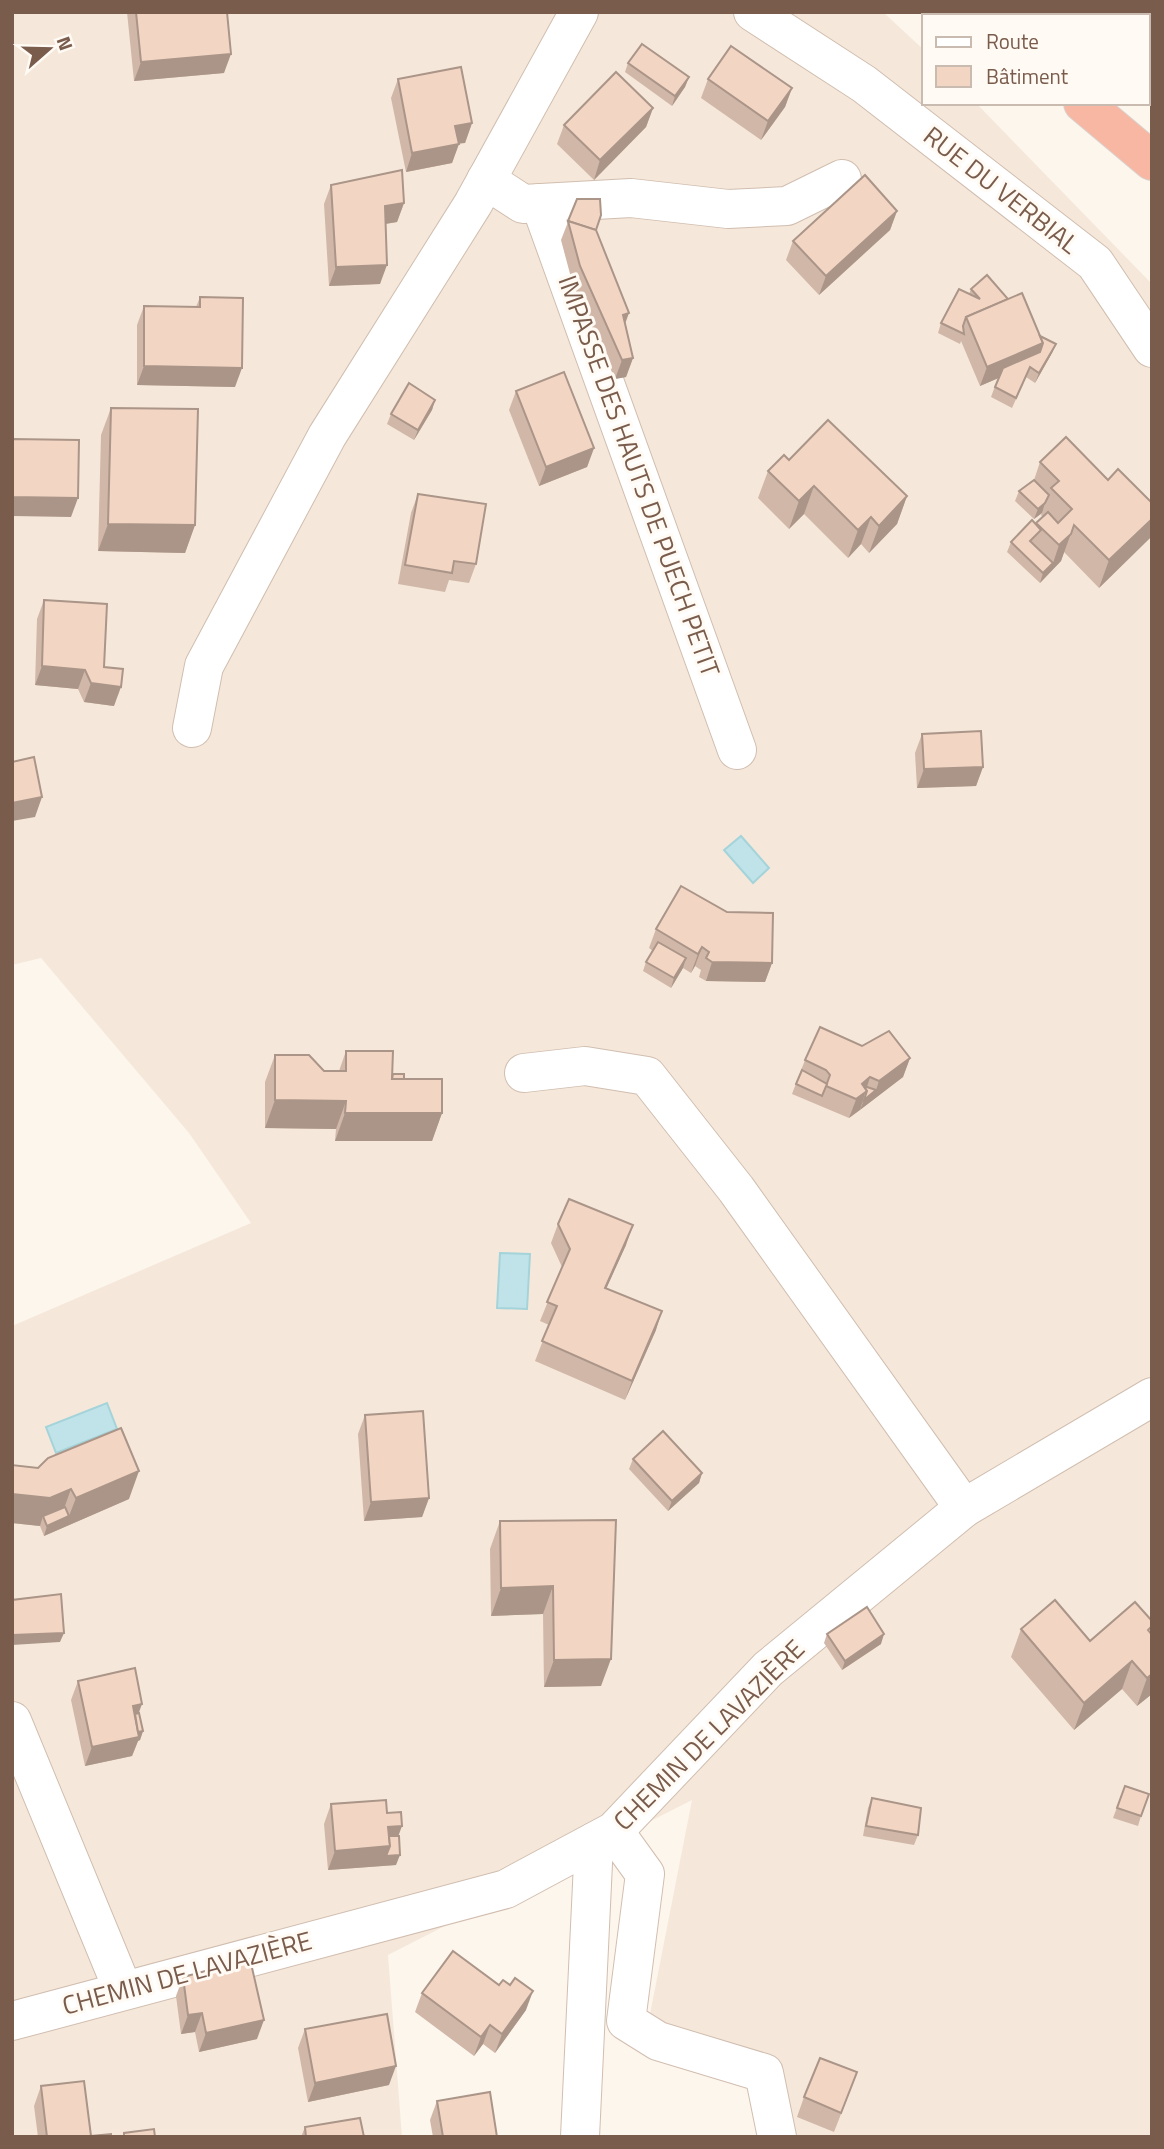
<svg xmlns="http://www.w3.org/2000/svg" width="1164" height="2149" font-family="'Titillium Web',sans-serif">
  <rect width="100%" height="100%" fill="#fdf6ec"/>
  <polygon fill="#f5e8da" points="12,12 883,12 924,50 924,103 976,103 1152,284 1152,2137 767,2137 755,2078 649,2019 692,1800 388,1955 402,2137 12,2137 12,1326 251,1223 189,1133 41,958 12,965"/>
  <g fill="#bfe3e8" stroke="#a5d3da" stroke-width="2">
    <polygon points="741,836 769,868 753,883 724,850"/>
    <polygon points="500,1253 530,1254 527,1309 497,1308"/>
    <polygon points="107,1403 117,1429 56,1453 46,1427"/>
  </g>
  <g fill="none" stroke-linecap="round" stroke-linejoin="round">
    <g stroke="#d1beb0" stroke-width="40">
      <g id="minor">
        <polyline points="753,12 864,84 1095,263 1152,348"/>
        <polyline points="486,180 523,204 631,198 728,209 787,206 842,179"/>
        <polyline points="540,203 737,750"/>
        <polyline points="192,728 204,666 327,436 473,204 579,12"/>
        <polyline points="524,1073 585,1066 647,1076 736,1189 964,1508"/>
        <polyline points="12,1721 123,1990"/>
        <polyline points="614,1831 645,1874 626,2021 658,2041 764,2073 777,2137"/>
        <polyline points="12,2021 506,1889 614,1831 768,1669 964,1508 1152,1397"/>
        <polyline points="580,2137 594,1842"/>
      </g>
    </g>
    <g stroke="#dad1cd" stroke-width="40">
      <g id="highway">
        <polyline points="975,12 980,16"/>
        <polyline points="1069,12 1073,16"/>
        <polyline points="1148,79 1152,82"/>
        <polyline points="1083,103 1152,161"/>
      </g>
    </g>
    <use href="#minor" stroke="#fff" stroke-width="38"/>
    <use href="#highway" stroke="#f7b7a3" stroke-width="38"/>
  </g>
  <g fill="#d1b7a8">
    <polygon points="127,12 227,12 224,73 134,81"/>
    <polygon points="628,63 689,77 685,87 672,106 625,72"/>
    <polygon points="398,79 472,123 465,143 459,143 452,163 406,172 391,98"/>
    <polygon points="708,79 792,88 785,107 761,140 701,98"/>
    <polygon points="653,108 646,127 594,180 557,144 564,125"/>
    <polygon points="331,185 404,203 397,222 386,224 380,284 329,286 324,204"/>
    <polygon points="577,199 596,230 625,323 633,358 626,377 615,379 573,285 561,240"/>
    <polygon points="897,211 890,230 819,295 786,260 793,241"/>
    <polygon points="971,289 1040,336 1056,344 1052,353 1035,383 1026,377 1012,408 991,397 998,378 980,386 961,341 960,344 938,333 941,323 969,294"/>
    <polygon points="200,297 235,387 137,385 137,325 144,306 196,307"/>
    <polygon points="516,391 594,448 587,467 539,486 509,410"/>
    <polygon points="435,400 432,410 414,440 387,424 391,414"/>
    <polygon points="111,408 195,525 185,553 98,551 101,435"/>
    <polygon points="789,460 907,496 897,524 869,553 861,544 848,558 804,514 789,529 758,498 768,471"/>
    <polygon points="1040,462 1150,538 1099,588 1064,552 1061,561 1040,583 1007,552 1011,542 1036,524 1043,517 1041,515 1042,513 1034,519 1015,501 1019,491 1034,480"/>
    <polygon points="418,494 476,564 469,583 449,580 445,592 398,584 411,513"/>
    <polygon points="44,600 104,667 114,706 84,702 78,689 35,685 37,619"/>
    <polygon points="922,734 983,767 976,786 917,788 915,753"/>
    <polygon points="656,929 772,963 765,982 706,981 699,977 701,970 695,966 691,973 683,968 671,988 643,971 646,962 653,951 649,948"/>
    <polygon points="862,1046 910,1058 903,1077 849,1118 792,1094 805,1060"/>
    <polygon points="346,1051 404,1079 442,1113 432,1141 335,1141 336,1129 265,1128 265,1082 275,1055 324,1071 339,1071"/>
    <polygon points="558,1224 626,1245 606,1288 656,1330 625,1400 535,1361 549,1325 540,1321 562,1267 551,1243"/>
    <polygon points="365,1415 429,1498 422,1517 364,1521 358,1434"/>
    <polygon points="633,1459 702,1473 699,1483 668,1511 629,1469"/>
    <polygon points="12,1465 129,1499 44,1536 40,1526 12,1523"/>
    <polygon points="616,1520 601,1686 544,1687 543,1614 491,1616 490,1549 500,1521"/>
    <polygon points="1021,1629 1090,1641 1151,1634 1152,1694 1137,1706 1122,1689 1074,1730 1011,1657"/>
    <polygon points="827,1634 881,1644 842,1670 824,1643"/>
    <polygon points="78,1681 139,1713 143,1731 140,1740 138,1741 132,1756 85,1766 71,1700"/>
    <polygon points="1125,1786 1141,1816 1138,1826 1113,1818"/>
    <polygon points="872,1798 918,1835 914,1845 863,1836 868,1808"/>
    <polygon points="331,1804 387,1813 399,1836 396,1865 328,1870 324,1824"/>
    <polygon points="183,1977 257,2039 199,2052 195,2032 181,2034 176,1996"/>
    <polygon points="499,1985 526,2010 495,2053 483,2044 474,2056 415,2012 422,1993"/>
    <polygon points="305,2029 389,2085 308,2102 298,2048"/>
    <polygon points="41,2086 91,2136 111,2137 38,2137 34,2106"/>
    <polygon points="850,2091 834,2132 797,2117 804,2097"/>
    <polygon points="437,2101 497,2137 433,2137 430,2120"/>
    <polygon points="305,2127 364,2137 301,2137"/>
  </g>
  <g fill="#aa9588">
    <polygon points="231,54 224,73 134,81 141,62"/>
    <polygon points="689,77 685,87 672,106 675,96"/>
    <polygon points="792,88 785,107 761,140 768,121"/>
    <polygon points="653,108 646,127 594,180 600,160"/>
    <polygon points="472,123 465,143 448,145 455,126"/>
    <polygon points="459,144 452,163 406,172 412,153"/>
    <polygon points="404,203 397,222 378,225 385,206"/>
    <polygon points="897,211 890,230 819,295 826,276"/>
    <polygon points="387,265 380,284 329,286 336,267"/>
    <polygon points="629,313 622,332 623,315"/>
    <polygon points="1043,343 1036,362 980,386 987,367"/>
    <polygon points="1056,344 1052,353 1035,383 1039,373"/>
    <polygon points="633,358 626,377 615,379 622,360"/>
    <polygon points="144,366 242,368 235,387 137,385"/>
    <polygon points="435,400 432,410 414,440 418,430"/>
    <polygon points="594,448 587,467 539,486 546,467"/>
    <polygon points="814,486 804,514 789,529 799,501"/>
    <polygon points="907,496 897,524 869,553 879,526"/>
    <polygon points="12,497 78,498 71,517 12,516"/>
    <polygon points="1045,503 1042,513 1034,519 1038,509"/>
    <polygon points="871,517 861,544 848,558 858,530"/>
    <polygon points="1152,519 1152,533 1150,538 1099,588 1109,560"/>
    <polygon points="108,524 195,525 185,553 98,551"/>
    <polygon points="1074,525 1061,561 1040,583 1043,573 1053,563 1059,545"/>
    <polygon points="42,666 85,670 78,689 35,685"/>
    <polygon points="91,683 121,687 114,706 84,702"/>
    <polygon points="983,767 976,786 917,788 924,769"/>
    <polygon points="42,797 35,817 12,821 12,803"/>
    <polygon points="702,947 695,966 691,973 698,954"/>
    <polygon points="686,958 683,968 671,988 674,978"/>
    <polygon points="712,962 772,963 765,982 706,981"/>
    <polygon points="910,1058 903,1077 860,1110 864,1100 876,1090 879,1081"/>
    <polygon points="870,1077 860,1110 849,1118 862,1084"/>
    <polygon points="275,1100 346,1101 336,1129 265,1128"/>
    <polygon points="345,1113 442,1113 432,1141 335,1141"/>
    <polygon points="633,1225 626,1245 598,1307 605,1288"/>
    <polygon points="662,1311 656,1330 625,1400 632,1381"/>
    <polygon points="139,1471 129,1499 44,1536 47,1526 69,1516 76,1498"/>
    <polygon points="702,1473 699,1483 668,1511 672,1501"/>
    <polygon points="71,1489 61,1517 43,1516 40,1526 12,1523 12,1494"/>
    <polygon points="429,1498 422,1517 364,1521 371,1502"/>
    <polygon points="553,1586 543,1614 491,1616 501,1588"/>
    <polygon points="64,1633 60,1642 12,1645 12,1635"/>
    <polygon points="884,1634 881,1644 842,1670 845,1661"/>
    <polygon points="611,1659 601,1686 544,1687 554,1660"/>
    <polygon points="1132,1661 1122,1689 1074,1730 1084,1703"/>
    <polygon points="1152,1674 1152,1694 1137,1706 1147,1678"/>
    <polygon points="142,1704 135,1723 133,1706"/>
    <polygon points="143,1731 140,1740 138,1741 132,1756 85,1766 92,1747 133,1733"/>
    <polygon points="402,1826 395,1845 386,1846 388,1827"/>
    <polygon points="390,1846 400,1855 396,1865 328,1870 335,1851"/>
    <polygon points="533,1991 526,2010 495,2053 502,2034"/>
    <polygon points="202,2013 195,2032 181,2034 188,2015"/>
    <polygon points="264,2020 257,2039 199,2052 206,2033"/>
    <polygon points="490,2025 483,2044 474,2056 481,2037"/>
    <polygon points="396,2066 389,2085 308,2102 315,2083"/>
  </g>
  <g fill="#f3d5c3" stroke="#aa9588" stroke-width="2">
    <polygon points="136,12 227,12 231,54 141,62"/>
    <polygon points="642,44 689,77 675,96 628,63"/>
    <polygon points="731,46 792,88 768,121 708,79"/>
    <polygon points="461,67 472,123 455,126 459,144 412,153 398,79"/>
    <polygon points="616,72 653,108 600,160 564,125"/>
    <polygon points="402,170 404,203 385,206 387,265 336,267 331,185"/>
    <polygon points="865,175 897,211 826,276 793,241"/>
    <polygon points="577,199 600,199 601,215 596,230 568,221"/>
    <polygon points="568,221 596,230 629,313 623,315 633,358 622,360 580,266"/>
    <polygon points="987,275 1008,299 966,317 963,326 964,334 941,323 959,289 980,299 971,289"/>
    <polygon points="1022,293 1043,343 987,367 966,317"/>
    <polygon points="200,297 243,298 242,368 144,366 144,306 200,307"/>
    <polygon points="1040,336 1056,344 1039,373 1030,367 1016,398 995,387 1003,368 1040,352 1043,343"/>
    <polygon points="564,372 594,448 546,467 516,391"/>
    <polygon points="409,383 435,400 418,430 391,414"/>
    <polygon points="111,408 198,409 195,525 108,524"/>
    <polygon points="828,420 907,496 879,526 871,517 858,530 814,486 799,501 768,471 784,455 789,460"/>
    <polygon points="1066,437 1108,480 1118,469 1152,503 1152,519 1109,560 1074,525 1071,534 1059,545 1036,523 1048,512 1058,523 1072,509 1051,488 1059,481 1040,462"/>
    <polygon points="12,439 79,440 78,498 12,497"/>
    <polygon points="1034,480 1049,495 1045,503 1038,509 1019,491"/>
    <polygon points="418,494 486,504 476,564 454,561 452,573 405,565"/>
    <polygon points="1032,520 1041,530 1030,541 1053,563 1043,573 1011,542"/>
    <polygon points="44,600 107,604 104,667 123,669 121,687 91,683 85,670 42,666"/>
    <polygon points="981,731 983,767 924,769 922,734"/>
    <polygon points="34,757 42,797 12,803 12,762"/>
    <polygon points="681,886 727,912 773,913 772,963 712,962 706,958 709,952 702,947 698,954 656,929"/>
    <polygon points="658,942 686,958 674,978 646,962"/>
    <polygon points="820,1027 862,1046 889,1031 910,1058 879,1081 870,1077 862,1084 867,1091 856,1099 826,1086 830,1075 826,1070 805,1060"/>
    <polygon points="346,1051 393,1051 392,1079 442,1079 442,1113 345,1113 346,1101 275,1100 275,1055 309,1055 324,1071 346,1071"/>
    <polygon points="802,1070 827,1084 822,1096 796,1084"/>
    <polygon points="393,1074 404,1074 404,1079 392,1079"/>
    <polygon points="867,1087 876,1090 864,1100 867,1091 865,1088"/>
    <polygon points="569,1199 633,1225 605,1288 662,1311 632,1381 542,1341 557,1306 547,1302 570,1249 558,1224"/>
    <polygon points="423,1411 429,1498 371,1502 365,1415"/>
    <polygon points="121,1428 139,1471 76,1498 71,1489 50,1498 12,1494 12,1465 38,1468 48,1458"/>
    <polygon points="663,1431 702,1473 672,1501 633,1459"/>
    <polygon points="65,1507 69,1516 47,1526 43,1516"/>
    <polygon points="616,1520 611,1659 554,1660 553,1586 501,1588 500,1521"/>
    <polygon points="61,1594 64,1633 12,1635 12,1600"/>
    <polygon points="1055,1600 1090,1641 1135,1602 1152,1621 1152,1626 1148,1630 1152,1635 1152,1674 1147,1678 1132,1661 1084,1703 1021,1629"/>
    <polygon points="867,1607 884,1634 845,1661 827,1634"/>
    <polygon points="135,1668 142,1704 133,1706 139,1737 92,1747 78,1681"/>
    <polygon points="139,1713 143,1731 138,1732 135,1714"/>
    <polygon points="1125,1786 1149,1794 1141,1816 1117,1808"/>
    <polygon points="872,1798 921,1808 918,1835 866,1826"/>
    <polygon points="386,1800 387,1813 401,1812 402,1826 388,1827 390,1846 335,1851 331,1804"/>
    <polygon points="389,1836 399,1836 400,1855 386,1856 390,1846"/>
    <polygon points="453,1951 499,1985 503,1980 510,1985 515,1978 533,1991 502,2034 490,2025 481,2037 422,1993"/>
    <polygon points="250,1959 264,2020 206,2033 202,2013 188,2015 183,1977"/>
    <polygon points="387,2014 396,2066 315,2083 305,2029"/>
    <polygon points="820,2058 857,2072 841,2113 804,2097"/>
    <polygon points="84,2081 91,2136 111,2134 111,2137 47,2137 41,2086"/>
    <polygon points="490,2092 497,2137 443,2137 437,2101"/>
    <polygon points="360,2118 364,2137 306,2137 305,2127"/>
    <polygon points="154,2129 155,2137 124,2137 124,2133"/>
  </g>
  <g text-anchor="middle" stroke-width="6" stroke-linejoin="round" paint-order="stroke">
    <g font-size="26" fill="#7a5c4d" stroke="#fffaf3">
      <text transform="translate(1001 190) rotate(38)" y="9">RUE DU VERBIAL</text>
      <text transform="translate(639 476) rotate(70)" y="9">IMPASSE DES HAUTS DE PUECH PETIT</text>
      <text transform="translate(709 1735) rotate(-45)" y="9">CHEMIN DE LAVAZIÈRE</text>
      <text transform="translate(187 1973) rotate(-15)" y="9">CHEMIN DE LAVAZIÈRE</text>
    </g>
  </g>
  <rect width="1164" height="2149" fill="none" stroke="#7a5c4d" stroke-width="28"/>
  <rect x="922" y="14" width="228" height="91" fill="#fffaf3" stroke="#cabbb1" stroke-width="2"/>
  <rect x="936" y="37" width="35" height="10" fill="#ffffff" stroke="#cabbb1" stroke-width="2"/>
  <text x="986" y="49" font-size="21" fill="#7a5c4d">Route</text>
  <rect x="936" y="66" width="35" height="21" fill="#f3d5c3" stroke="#cabbb1" stroke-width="2"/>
  <text x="986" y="84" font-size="21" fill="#7a5c4d">Bâtiment</text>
  <g transform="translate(49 49) rotate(70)" stroke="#fffaf3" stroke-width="5" paint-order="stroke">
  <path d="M0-5L12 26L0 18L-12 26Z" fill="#7a5c4d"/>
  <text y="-10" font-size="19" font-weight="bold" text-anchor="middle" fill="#7a5c4d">N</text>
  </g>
</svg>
